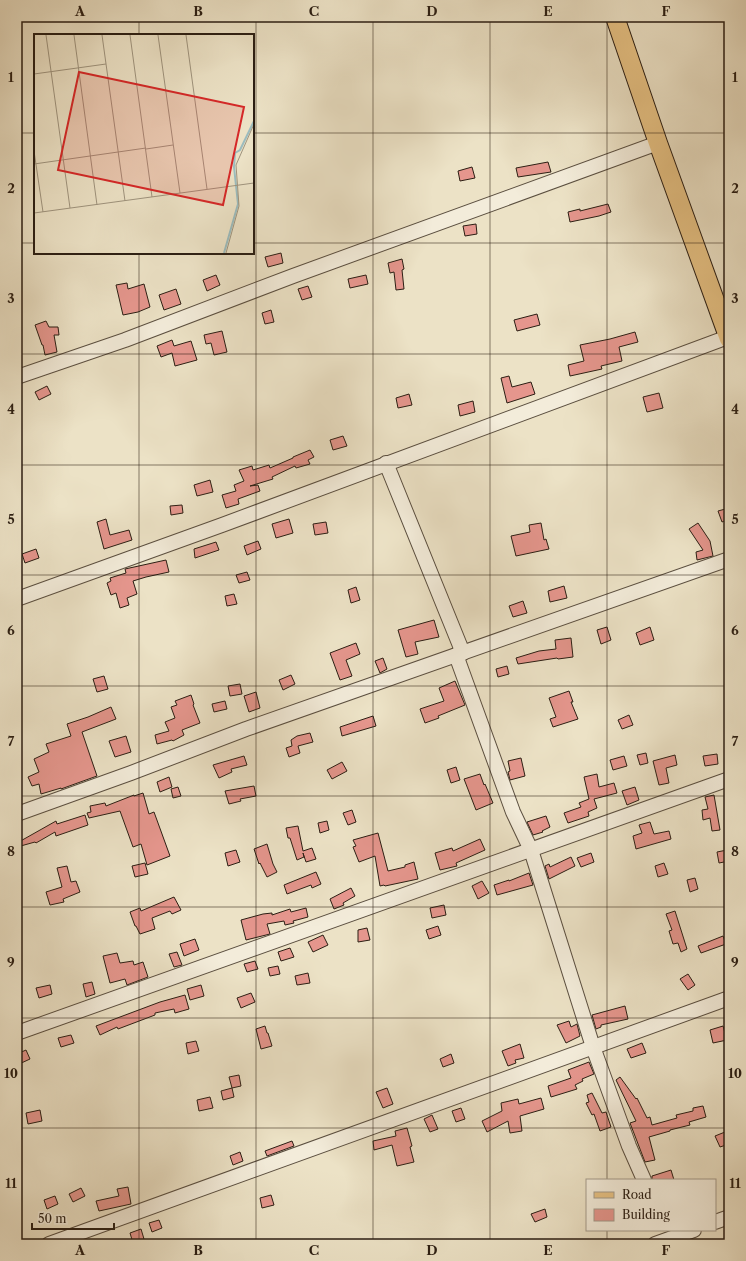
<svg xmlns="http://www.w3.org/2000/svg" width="746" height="1261" font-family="'Libre Caslon Text',serif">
  <rect width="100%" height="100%" fill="#ece2c6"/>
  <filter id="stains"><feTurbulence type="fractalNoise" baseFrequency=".005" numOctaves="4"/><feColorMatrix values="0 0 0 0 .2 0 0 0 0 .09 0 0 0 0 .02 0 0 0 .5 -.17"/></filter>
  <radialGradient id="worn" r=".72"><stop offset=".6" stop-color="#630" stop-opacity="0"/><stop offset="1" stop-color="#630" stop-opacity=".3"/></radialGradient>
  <g fill="#e5968d" stroke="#2b1e13">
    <polygon points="548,162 551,172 518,177 516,168"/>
    <polygon points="472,167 475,178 460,181 458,171"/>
    <polygon points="608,204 611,212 599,216 570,222 568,212 580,209 580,211"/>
    <polygon points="476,224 477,234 465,236 463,226"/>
    <polygon points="281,253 283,263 268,267 265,257"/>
    <polygon points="402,259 404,269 402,270 404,289 396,290 394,272 390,273 388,263"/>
    <polygon points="216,275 220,285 207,291 203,280"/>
    <polygon points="366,275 368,284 350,288 348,279"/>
    <polygon points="127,283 128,289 144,284 150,307 138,312 123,315 116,285"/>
    <polygon points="308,286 312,297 302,300 298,289"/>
    <polygon points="176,289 181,304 164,310 159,295"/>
    <polygon points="271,310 274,322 265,324 262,313"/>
    <polygon points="537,314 540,325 517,331 514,320"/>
    <polygon points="46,321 49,327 58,327 59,335 54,335 57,352 45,355 43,345 42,345 35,325"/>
    <polygon points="222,331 227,352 214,355 211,343 206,344 204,335"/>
    <polygon points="635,332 638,342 619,347 622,361 601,366 602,369 570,376 568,365 584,361 580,345 610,339"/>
    <polygon points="172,340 174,346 191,341 197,360 175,366 172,353 161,357 157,346"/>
    <polygon points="509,376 512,387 531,382 535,394 507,403 501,378"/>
    <polygon points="47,386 51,394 39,400 35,392"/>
    <polygon points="659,393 663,408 647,412 643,397"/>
    <polygon points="409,394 412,405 398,408 396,398"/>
    <polygon points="473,401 475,412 460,416 458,405"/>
    <polygon points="343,436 347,446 333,450 330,440"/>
    <polygon points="310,450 314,457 308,460 310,464 296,468 295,466 272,477 273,479 250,486 258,485 260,491 238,499 239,504 226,508 222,495 236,491 234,485 244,481 239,470 252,466 253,470 269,465 270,468 293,458 293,457"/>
    <polygon points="210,480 213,492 197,496 194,485"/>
    <polygon points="182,505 183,513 171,515 170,506"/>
    <polygon points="729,508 729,519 722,522 718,511"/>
    <polygon points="106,519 110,535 129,530 132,540 104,549 97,522"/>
    <polygon points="289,519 293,533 276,538 272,524"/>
    <polygon points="326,522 328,533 315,535 313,524"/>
    <polygon points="541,523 544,540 546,539 549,549 516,556 511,536 530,532 529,525"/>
    <polygon points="698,523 710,541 713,556 697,560 696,552 703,550 689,529"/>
    <polygon points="258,541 261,549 247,555 244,546"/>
    <polygon points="216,542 219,550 195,558 194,549"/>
    <polygon points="36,549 39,558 25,563 22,554"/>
    <polygon points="166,560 169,572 146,577 133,581 137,594 127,598 129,605 120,608 116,593 111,595 107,583 111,581 110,578 126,573 125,569"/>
    <polygon points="247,572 250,580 239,583 236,575"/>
    <polygon points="564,586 567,598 550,602 548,591"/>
    <polygon points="356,587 360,600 351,603 348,590"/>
    <polygon points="234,594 237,604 227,606 225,596"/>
    <polygon points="523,601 527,613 513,617 509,606"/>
    <polygon points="434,620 439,637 415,642 418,654 406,657 398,630"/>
    <polygon points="607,627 611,640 601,644 597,630"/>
    <polygon points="650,627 654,640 640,645 636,633"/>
    <polygon points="571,638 573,657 558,659 557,658 518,664 516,658 539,651 556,649 555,640"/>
    <polygon points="356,643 360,654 346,660 352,676 340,680 330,653"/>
    <polygon points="383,658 387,669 380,673 375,661"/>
    <polygon points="507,666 509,674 498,677 496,669"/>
    <polygon points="291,675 295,684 283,690 279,680"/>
    <polygon points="104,676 108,689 97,692 93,679"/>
    <polygon points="455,681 465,705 438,716 439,718 425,723 420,709 444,701 439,688"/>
    <polygon points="240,684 242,694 230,696 228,686"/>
    <polygon points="569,691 573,702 571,702 578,719 553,727 550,719 556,717 549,698"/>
    <polygon points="256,692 260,708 249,712 244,696"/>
    <polygon points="191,695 194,704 193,705 200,723 182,730 184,735 173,741 172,740 157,744 155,735 169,731 165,722 175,718 171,707 177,705 175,701"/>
    <polygon points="225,701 227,709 214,712 212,704"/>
    <polygon points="111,707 116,719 82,732 97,776 61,789 61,788 41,794 39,784 32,786 28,777 39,772 34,759 49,752 46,744 71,736 67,724 88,717"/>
    <polygon points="629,715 633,725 622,729 618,720"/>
    <polygon points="373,716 376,726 342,736 340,727"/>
    <polygon points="310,733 313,742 298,746 300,753 289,757 286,748 292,746 291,740 297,736"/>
    <polygon points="126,736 131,752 115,757 109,741"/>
    <polygon points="646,753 648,763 640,765 637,755"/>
    <polygon points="717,754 718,764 705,766 703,756"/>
    <polygon points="675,755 677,765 666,768 669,783 659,785 653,761"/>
    <polygon points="244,756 247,765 231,769 232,772 219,778 213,765"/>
    <polygon points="624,756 627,766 613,770 610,760"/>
    <polygon points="521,758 525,776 510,780 508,772 510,771 508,761"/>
    <polygon points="342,762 347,771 332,779 327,770"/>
    <polygon points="456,767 460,780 451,783 447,770"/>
    <polygon points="480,774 484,785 485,784 493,803 476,810 464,779"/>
    <polygon points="597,774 599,787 614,783 617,793 594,799 597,808 588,812 589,816 568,823 564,813 581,807 579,803 589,799 584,777"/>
    <polygon points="169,777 172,787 160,792 157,782"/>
    <polygon points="254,786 256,796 240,799 241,801 229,804 225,791"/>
    <polygon points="178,787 181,796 173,798 171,789"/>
    <polygon points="635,787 639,800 627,805 622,791"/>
    <polygon points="143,793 149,814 154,812 170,856 147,865 141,844 133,847 120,811 89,818 87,813 91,812 90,806 105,803 106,806 134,795 134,796"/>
    <polygon points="714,795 720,830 712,831 710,818 703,820 702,810 708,809 705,797"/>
    <polygon points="352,810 356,822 348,825 343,813"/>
    <polygon points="85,815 88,825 56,836 55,832 36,843 35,842 17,847 17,843 56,821 57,824"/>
    <polygon points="546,816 550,827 542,831 543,832 533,835 527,822"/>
    <polygon points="327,821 329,830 320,833 318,823"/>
    <polygon points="650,822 654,834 669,831 671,839 636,849 633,836 642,833 639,825"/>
    <polygon points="298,826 303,851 312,848 316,859 306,862 303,853 304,857 297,860 290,838 288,838 286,828"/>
    <polygon points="378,833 388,871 405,867 405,865 414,862 418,879 385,886 384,885 380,886 375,856 359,862 353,847 356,846 353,840"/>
    <polygon points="480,839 485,850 456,863 457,866 440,870 435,853 452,848 453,851"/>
    <polygon points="267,844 273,864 277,872 267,877 260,863 259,864 254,849"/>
    <polygon points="236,850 240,862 228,866 225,853"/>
    <polygon points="727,850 729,861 719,863 717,852"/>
    <polygon points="591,853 594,862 581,867 577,858"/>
    <polygon points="571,857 575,866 549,879 545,866 549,864 550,867"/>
    <polygon points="145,863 148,874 135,877 132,866"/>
    <polygon points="664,863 668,874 658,877 655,866"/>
    <polygon points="67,866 71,882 76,881 80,892 63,899 64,902 50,905 46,892 62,887 57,868"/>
    <polygon points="316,872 321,884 312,888 311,885 287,894 284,885"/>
    <polygon points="529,873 533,885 497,895 494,885 509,880 509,881"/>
    <polygon points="695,878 698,889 690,892 687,880"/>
    <polygon points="482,881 489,893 478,899 472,886"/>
    <polygon points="351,888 355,896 343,903 344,905 334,909 330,899"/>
    <polygon points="174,897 181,910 172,914 170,911 152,918 155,929 140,934 136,926 135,926 130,912 140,908 141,911"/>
    <polygon points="444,905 446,915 432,918 430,908"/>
    <polygon points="306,908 308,917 293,921 294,923 285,925 284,921 267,924 270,934 246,940 241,920 263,914 272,913 272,915 290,909 291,912"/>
    <polygon points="675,911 687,949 681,952 678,943 673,944 669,931 672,930 666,914"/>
    <polygon points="438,926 441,935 429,939 426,930"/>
    <polygon points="367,928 370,940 358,942 358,930"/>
    <polygon points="323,935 328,945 313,952 308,942"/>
    <polygon points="723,936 726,944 701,953 698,946"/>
    <polygon points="195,939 199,950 184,956 180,944"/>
    <polygon points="290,948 294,957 281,961 278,952"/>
    <polygon points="177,952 182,965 174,967 169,954"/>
    <polygon points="117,953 120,963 133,961 134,965 143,962 148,977 127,985 125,979 110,983 103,956"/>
    <polygon points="255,961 258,969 247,972 244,964"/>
    <polygon points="278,966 280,974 270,976 268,968"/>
    <polygon points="308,973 310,983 297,985 295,976"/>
    <polygon points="688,974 695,985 688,990 680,979"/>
    <polygon points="92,982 95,994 86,997 83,984"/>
    <polygon points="50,985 52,994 39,998 36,988"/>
    <polygon points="201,985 204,996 190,1000 187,989"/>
    <polygon points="251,993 255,1002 241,1008 237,998"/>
    <polygon points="185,995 189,1009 175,1013 174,1009 155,1013 155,1015 118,1029 117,1027 100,1035 96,1026 160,1002"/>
    <polygon points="625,1006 628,1019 601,1025 601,1027 596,1029 592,1015"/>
    <polygon points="569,1021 571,1027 577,1024 580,1036 566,1043 557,1025"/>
    <polygon points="265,1026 267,1033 268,1033 272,1046 261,1049 256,1029"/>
    <polygon points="723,1026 727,1040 713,1043 710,1030"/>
    <polygon points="71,1035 74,1043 61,1047 58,1038"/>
    <polygon points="196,1041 199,1051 188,1054 186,1043"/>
    <polygon points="642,1043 646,1053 631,1058 627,1049"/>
    <polygon points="520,1044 524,1058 515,1060 516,1063 508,1066 502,1051"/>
    <polygon points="26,1050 30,1059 17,1065 17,1054"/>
    <polygon points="451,1054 454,1063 443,1067 440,1059"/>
    <polygon points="589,1062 594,1074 582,1079 583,1081 575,1085 577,1089 551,1097 548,1086 571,1078 568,1070"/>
    <polygon points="239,1075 241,1086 232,1088 229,1077"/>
    <polygon points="620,1077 636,1099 637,1098 647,1118 650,1117 652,1125 677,1118 676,1115 693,1111 693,1108 703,1106 706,1117 689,1122 690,1125 670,1130 670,1131 649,1137 655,1160 645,1162 630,1123 636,1121 616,1080"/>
    <polygon points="232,1088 234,1097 223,1100 221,1091"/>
    <polygon points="387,1088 393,1104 383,1108 376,1092"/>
    <polygon points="592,1093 602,1113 606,1112 611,1127 600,1131 594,1114 592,1115 586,1103 589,1102 587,1095"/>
    <polygon points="210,1097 213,1108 199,1111 197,1100"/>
    <polygon points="541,1098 544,1109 520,1116 522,1131 510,1133 508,1121 487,1132 482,1121 502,1111 501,1103 518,1099 519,1104"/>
    <polygon points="461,1108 465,1119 456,1122 452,1111"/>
    <polygon points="40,1110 42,1121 28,1124 26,1113"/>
    <polygon points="432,1115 438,1129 430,1132 424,1119"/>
    <polygon points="407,1128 412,1146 410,1147 414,1162 397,1166 392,1145 374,1150 373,1141 396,1136 395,1131"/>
    <polygon points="725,1132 729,1144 720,1147 715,1136"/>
    <polygon points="292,1141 294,1146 267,1156 265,1151"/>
    <polygon points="240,1152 243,1161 233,1165 230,1156"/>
    <polygon points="671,1170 674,1180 652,1180 652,1176"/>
    <polygon points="128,1187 131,1204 99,1211 96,1201 119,1196 117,1189"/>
    <polygon points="81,1188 85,1196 73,1202 69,1194"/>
    <polygon points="271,1195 274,1205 262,1208 260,1198"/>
    <polygon points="55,1196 58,1204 47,1209 44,1200"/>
    <polygon points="545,1209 547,1217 535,1222 531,1214"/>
    <polygon points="159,1220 162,1228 152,1232 149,1223"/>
    <polygon points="141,1229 144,1239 133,1243 130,1233"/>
  </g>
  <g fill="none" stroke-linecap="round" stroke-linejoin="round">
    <g stroke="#5b4f40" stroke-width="16">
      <g id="minor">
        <polyline points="17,377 125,340 293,276 658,143"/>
        <polyline points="386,463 463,653"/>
        <polyline points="17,599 222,525 728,337"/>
        <polyline points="456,655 513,812 531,850 593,1047 629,1146 644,1180"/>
        <polyline points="17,814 131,773 246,729 729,559"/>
        <polyline points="17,1033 729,779"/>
        <polyline points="715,1222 729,1217"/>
        <polyline points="49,1244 729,998"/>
        <polyline points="655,1244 694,1230"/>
      </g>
    </g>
    <g stroke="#2b1e13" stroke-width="20">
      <polyline id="major" points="615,17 658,143 729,339"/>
    </g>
    <use href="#minor" stroke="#f3ecda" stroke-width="14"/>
    <use href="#major" stroke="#e6c183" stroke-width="18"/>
  </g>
  <path fill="none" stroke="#2b1e13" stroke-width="1" stroke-opacity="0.55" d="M139,17V35M256,17V1244M373,17V1244M490,17V1244M607,17V1180M17,133H35M253,133H729M17,243H35M253,243H729M139,253V1244M17,354H729M17,465H729M17,575H729M17,686H729M17,796H729M17,907H729M17,1018H729M17,1128H729M607,1230V1244"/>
  <g transform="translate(34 34)">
    <rect width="220" height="220" fill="#ece2c6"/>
    <path fill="none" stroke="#9cbcbe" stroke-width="2" d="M190,219L204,170L200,133L201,119L206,116L220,87"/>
    <path fill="none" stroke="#9f947e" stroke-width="1" d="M12,1L36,174M40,1L63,171M68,1L91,167M96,1L118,163M124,1L146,159M152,1L173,155M0,40L72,30M112,115L139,111M0,117L9,178M0,130L112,114M0,179L220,149M192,219L205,172L202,131L220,90"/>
    <path fill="#d62828" fill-opacity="0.15" stroke="#d62828" stroke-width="2" d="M45,38L210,73L189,171L24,136Z"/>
    <rect width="220" height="220" fill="none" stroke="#2b1e13" stroke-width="2"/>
  </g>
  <rect width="746" height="1261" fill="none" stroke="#ece2c6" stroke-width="44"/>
  <rect x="586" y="1179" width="130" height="52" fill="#f3ecda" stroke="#a39a8a"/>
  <rect x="594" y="1192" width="20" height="6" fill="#e6c183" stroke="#a39a8a"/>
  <text x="622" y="1199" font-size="12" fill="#2b1e13">Road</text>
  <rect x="594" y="1209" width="20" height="12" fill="#e5968d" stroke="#a39a8a"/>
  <text x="622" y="1219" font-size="12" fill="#2b1e13">Building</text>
  <path d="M32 1223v6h82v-6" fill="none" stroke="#2b1e13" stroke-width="2"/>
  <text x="38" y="1223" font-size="12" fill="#2b1e13" stroke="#f3ecda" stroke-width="3" paint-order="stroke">50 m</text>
  <rect x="22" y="22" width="702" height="1217" fill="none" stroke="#2b1e13" stroke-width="1.5"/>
  <g font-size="13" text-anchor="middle" font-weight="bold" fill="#2b1e13">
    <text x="80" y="16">A</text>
    <text x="198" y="16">B</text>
    <text x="314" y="16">C</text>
    <text x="432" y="16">D</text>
    <text x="548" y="16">E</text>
    <text x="666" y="16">F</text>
    <text x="11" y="82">1</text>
    <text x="735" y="82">1</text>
    <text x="11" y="193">2</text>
    <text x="735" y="193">2</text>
    <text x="11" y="303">3</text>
    <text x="735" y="303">3</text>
    <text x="11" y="414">4</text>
    <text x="735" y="414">4</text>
    <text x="11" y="524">5</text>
    <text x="735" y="524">5</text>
    <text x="11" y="635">6</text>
    <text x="735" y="635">6</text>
    <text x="11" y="746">7</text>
    <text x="735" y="746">7</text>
    <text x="11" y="856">8</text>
    <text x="735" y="856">8</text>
    <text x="11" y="967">9</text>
    <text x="735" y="967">9</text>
    <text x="11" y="1078">10</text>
    <text x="735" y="1078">10</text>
    <text x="11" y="1188">11</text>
    <text x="735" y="1188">11</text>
    <text x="80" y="1255">A</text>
    <text x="198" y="1255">B</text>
    <text x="314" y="1255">C</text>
    <text x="432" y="1255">D</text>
    <text x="548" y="1255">E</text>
    <text x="666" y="1255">F</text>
  </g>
  <rect width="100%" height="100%" filter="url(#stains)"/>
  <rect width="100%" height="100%" fill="url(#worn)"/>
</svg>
